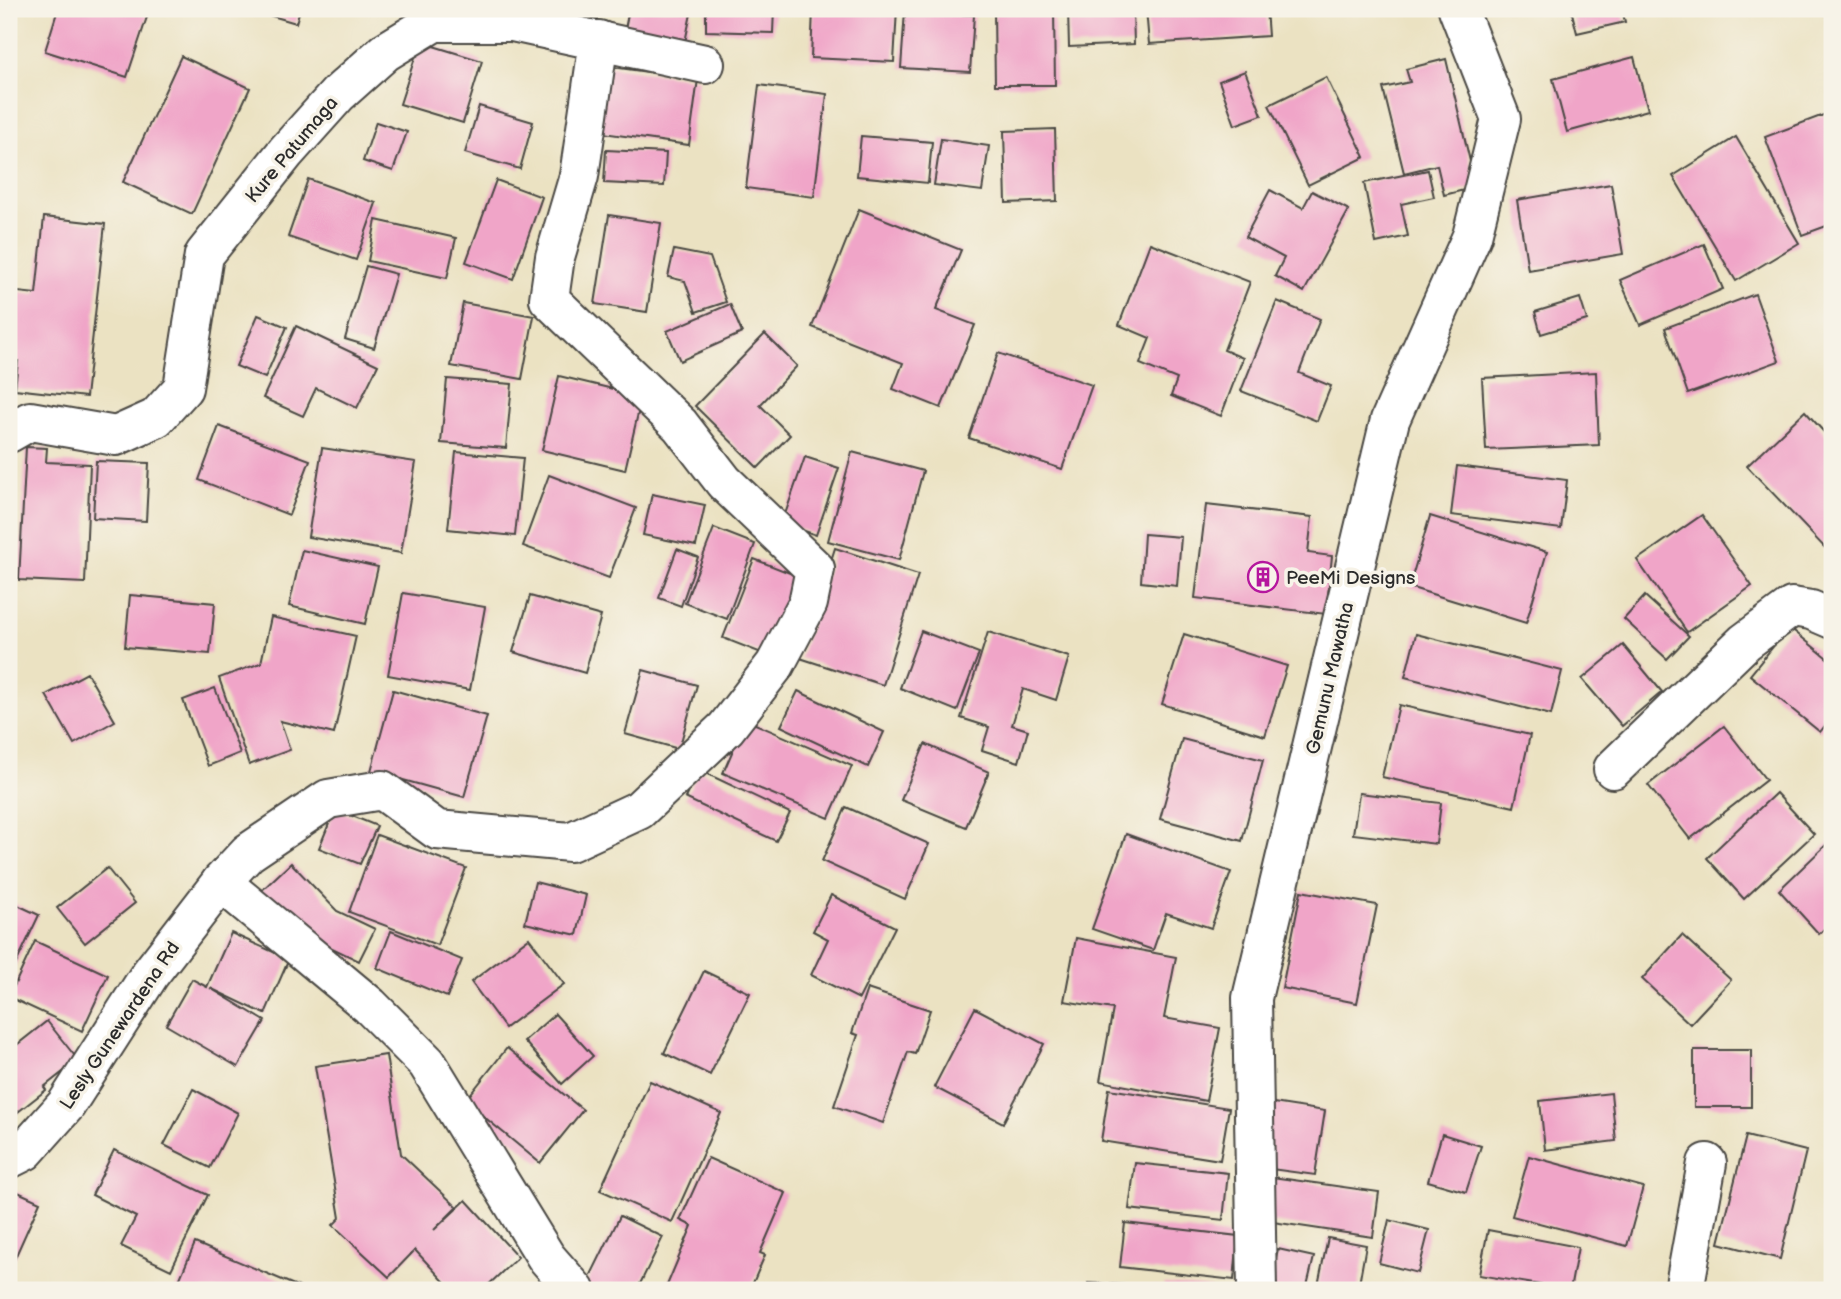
<svg xmlns="http://www.w3.org/2000/svg" width="1841" height="1299" font-family="'Balsamiq Sans',sans-serif">
  <rect width="100%" height="100%" fill="#f7f3e8"/>
  <filter id="ink" filterUnits="userSpaceOnUse"><feTurbulence type="fractalNoise" baseFrequency=".0143" numOctaves="2"/><feDisplacementMap in="SourceGraphic" scale="14" xChannelSelector="R" yChannelSelector="G"/><feConvolveMatrix kernelMatrix="1 2 1 2 8 2 1 2 1" color-interpolation-filters="sRGB"/></filter>
  <filter id="wash" filterUnits="userSpaceOnUse"><feTurbulence type="fractalNoise" baseFrequency=".00686" numOctaves="4" result="noise"/><feDisplacementMap in="SourceGraphic" scale="28" xChannelSelector="R" yChannelSelector="G"/><feGaussianBlur stdDeviation="1.57" result="paint"/><feColorMatrix in="noise" values="0 0 0 0 0 0 0 0 0 0 0 0 0 0 0 0 0 1.4 0 .05"/><feComposite in="paint" operator="in"/></filter>
  <g filter="url(#wash)">
    <rect width="100%" height="100%" fill="#ebe2c2"/>
    <g id="blocks">
      <g fill="#f0a5c8">
        <polygon points="58,9 143,9 149,11 127,77 45,51"/>
        <polygon points="248,9 300,9 296,23"/>
        <polygon points="629,9 692,9 685,42 625,29"/>
        <polygon points="706,9 774,9 773,33 706,31"/>
        <polygon points="813,9 897,9 894,62 811,58"/>
        <polygon points="1006,9 1054,9 1055,85 995,85 994,10"/>
        <polygon points="1068,9 1133,9 1134,44 1069,47"/>
        <polygon points="1146,9 1266,9 1268,36 1149,44"/>
        <polygon points="1571,9 1622,9 1625,22 1577,33"/>
        <polygon points="905,11 974,15 970,72 901,68"/>
        <polygon points="9,19 11,19 15,148 9,149"/>
        <polygon points="420,42 482,61 463,123 400,104"/>
        <polygon points="181,56 250,88 192,214 123,182"/>
        <polygon points="1634,57 1648,110 1567,132 1553,79"/>
        <polygon points="1446,59 1476,187 1444,195 1437,165 1404,173 1383,88 1410,82 1406,69"/>
        <polygon points="605,66 698,79 689,145 596,132"/>
        <polygon points="1245,71 1262,115 1235,125 1219,81"/>
        <polygon points="1326,77 1365,157 1308,185 1269,105"/>
        <polygon points="759,85 827,94 814,197 746,188"/>
        <polygon points="479,106 533,122 520,169 465,153"/>
        <polygon points="1826,114 1832,131 1832,224 1802,235 1765,137"/>
        <polygon points="376,122 407,132 393,171 363,161"/>
        <polygon points="1055,129 1057,201 1006,203 1004,131"/>
        <polygon points="861,136 932,142 928,183 857,176"/>
        <polygon points="1736,137 1799,243 1736,281 1673,176"/>
        <polygon points="941,139 989,146 982,191 934,185"/>
        <polygon points="606,150 666,153 664,186 604,183"/>
        <polygon points="1428,170 1434,197 1401,204 1408,236 1376,243 1364,183"/>
        <polygon points="308,179 376,203 356,260 288,237"/>
        <polygon points="496,180 542,197 513,279 466,262"/>
        <polygon points="1611,184 1623,254 1528,270 1517,200"/>
        <polygon points="1270,190 1303,208 1312,191 1349,210 1304,292 1275,276 1284,258 1245,237"/>
        <polygon points="859,209 961,250 936,310 975,325 941,408 893,389 903,363 812,327"/>
        <polygon points="609,215 661,223 647,312 595,304"/>
        <polygon points="44,217 105,224 86,397 15,389 18,361 9,361 9,291 36,294"/>
        <polygon points="376,220 456,238 447,278 368,261"/>
        <polygon points="1150,243 1250,282 1224,350 1243,358 1221,416 1171,396 1177,379 1140,364 1150,338 1119,325"/>
        <polygon points="1704,244 1723,289 1640,325 1620,280"/>
        <polygon points="674,250 710,257 726,302 696,312 685,281 668,277"/>
        <polygon points="366,266 396,274 374,348 345,339"/>
        <polygon points="1755,294 1779,361 1688,394 1665,328"/>
        <polygon points="1580,298 1587,320 1541,334 1535,312"/>
        <polygon points="1277,301 1320,319 1299,373 1331,386 1317,421 1241,391"/>
        <polygon points="463,303 534,316 522,379 451,366"/>
        <polygon points="730,304 742,333 680,361 667,331"/>
        <polygon points="258,315 287,327 265,378 236,366"/>
        <polygon points="296,326 378,365 357,408 316,388 303,416 263,398"/>
        <polygon points="765,334 797,366 760,405 790,435 758,468 695,406"/>
        <polygon points="998,353 1092,385 1062,469 969,438"/>
        <polygon points="1596,372 1599,445 1486,450 1482,378"/>
        <polygon points="559,376 642,396 625,470 542,450"/>
        <polygon points="447,379 512,384 506,448 441,443"/>
        <polygon points="1805,411 1832,441 1832,544 1826,549 1747,466"/>
        <polygon points="219,426 310,460 289,515 199,480"/>
        <polygon points="26,447 47,448 46,462 90,464 85,583 19,580"/>
        <polygon points="322,448 416,462 401,553 308,537"/>
        <polygon points="456,452 523,458 515,536 448,529"/>
        <polygon points="852,452 923,471 899,560 828,541"/>
        <polygon points="805,457 839,468 816,535 782,523"/>
        <polygon points="96,461 149,463 146,521 93,518"/>
        <polygon points="1457,466 1567,480 1561,529 1451,515"/>
        <polygon points="549,475 636,508 609,578 523,546"/>
        <polygon points="652,494 705,505 696,546 643,535"/>
        <polygon points="1206,505 1312,517 1308,553 1332,556 1326,614 1195,598"/>
        <polygon points="1702,515 1752,586 1687,632 1637,560"/>
        <polygon points="1430,516 1547,552 1526,623 1409,587"/>
        <polygon points="714,528 755,544 727,619 685,603"/>
        <polygon points="1144,534 1181,537 1177,586 1141,582"/>
        <polygon points="835,548 918,575 883,685 800,658"/>
        <polygon points="677,549 698,557 681,606 659,598"/>
        <polygon points="302,550 378,567 365,624 289,606"/>
        <polygon points="754,559 800,577 769,656 723,638"/>
        <polygon points="403,593 485,607 470,690 388,675"/>
        <polygon points="130,595 215,603 210,654 125,647"/>
        <polygon points="530,596 601,616 585,673 513,652"/>
        <polygon points="1645,596 1689,636 1667,659 1624,619"/>
        <polygon points="271,617 356,636 334,734 280,721 290,750 249,765 219,678 261,663"/>
        <polygon points="1789,627 1832,662 1832,717 1820,732 1750,675"/>
        <polygon points="921,631 979,653 957,711 900,688"/>
        <polygon points="988,632 1069,657 1056,700 1023,689 1012,725 1028,730 1019,762 982,750 989,727 961,718"/>
        <polygon points="1184,634 1287,666 1265,736 1162,704"/>
        <polygon points="1416,634 1562,671 1551,715 1405,677"/>
        <polygon points="1623,645 1662,692 1622,726 1582,679"/>
        <polygon points="643,670 697,685 679,749 625,734"/>
        <polygon points="87,673 115,721 74,744 46,695"/>
        <polygon points="215,688 240,753 208,766 183,700"/>
        <polygon points="393,690 487,716 464,797 371,771"/>
        <polygon points="798,691 884,732 868,767 781,726"/>
        <polygon points="1399,705 1530,735 1514,807 1382,777"/>
        <polygon points="746,720 852,766 829,818 723,773"/>
        <polygon points="1724,726 1766,780 1690,839 1648,785"/>
        <polygon points="1182,739 1263,760 1242,841 1160,819"/>
        <polygon points="925,744 989,772 966,827 901,800"/>
        <polygon points="699,770 790,813 776,841 685,798"/>
        <polygon points="1359,793 1441,803 1436,844 1353,834"/>
        <polygon points="1776,793 1814,834 1744,899 1707,858"/>
        <polygon points="846,807 929,844 905,899 822,861"/>
        <polygon points="335,809 377,826 360,864 319,848"/>
        <polygon points="1126,834 1231,872 1211,928 1166,913 1153,950 1092,929"/>
        <polygon points="377,835 466,868 437,945 349,912"/>
        <polygon points="1832,839 1832,921 1819,934 1779,890"/>
        <polygon points="291,863 337,911 375,929 359,961 297,931 259,893"/>
        <polygon points="107,868 135,903 85,943 57,908"/>
        <polygon points="535,882 586,895 577,935 525,923"/>
        <polygon points="1301,891 1377,905 1357,1003 1282,988"/>
        <polygon points="831,895 895,927 859,999 811,975 828,939 813,931"/>
        <polygon points="9,901 39,915 15,966 9,963"/>
        <polygon points="391,931 462,960 447,997 377,968"/>
        <polygon points="231,933 289,959 265,1014 210,988 265,1021 238,1067 166,1025 192,979 207,987"/>
        <polygon points="1682,935 1731,980 1690,1024 1642,979"/>
        <polygon points="529,938 564,984 505,1028 471,982"/>
        <polygon points="1076,938 1176,957 1164,1018 1220,1028 1206,1101 1100,1081 1113,1009 1064,1001"/>
        <polygon points="35,941 108,975 82,1031 9,997"/>
        <polygon points="704,971 750,993 710,1075 664,1053"/>
        <polygon points="867,989 930,1010 915,1054 908,1052 883,1123 834,1106 858,1035 852,1033"/>
        <polygon points="975,1008 1044,1044 1003,1123 934,1087"/>
        <polygon points="555,1014 593,1056 562,1084 524,1041"/>
        <polygon points="47,1021 78,1060 44,1087 46,1090 9,1119 9,1040 14,1047"/>
        <polygon points="507,1048 583,1110 540,1163 465,1101"/>
        <rect x="1694" y="1050" width="57" height="57"/>
        <polygon points="386,1055 401,1154 457,1207 434,1230 466,1200 518,1257 483,1290 452,1290 415,1250 389,1277 333,1225 340,1218 315,1066"/>
        <polygon points="650,1081 721,1113 672,1222 600,1190"/>
        <polygon points="193,1089 238,1113 210,1168 164,1145"/>
        <polygon points="1109,1089 1229,1108 1220,1160 1101,1141"/>
        <polygon points="1611,1093 1616,1141 1545,1150 1540,1101"/>
        <polygon points="1267,1102 1325,1111 1315,1175 1257,1167"/>
        <polygon points="1442,1134 1481,1146 1466,1192 1428,1181"/>
        <polygon points="1746,1136 1806,1151 1780,1259 1719,1243"/>
        <polygon points="114,1150 208,1195 171,1270 121,1246 136,1217 92,1195"/>
        <polygon points="1529,1156 1643,1187 1627,1246 1512,1216"/>
        <polygon points="708,1158 786,1193 760,1253 765,1255 750,1290 665,1290 692,1226 680,1220"/>
        <polygon points="1135,1163 1228,1173 1223,1220 1129,1209"/>
        <polygon points="1272,1177 1379,1192 1373,1237 1266,1221"/>
        <polygon points="9,1188 40,1202 14,1260 9,1258"/>
        <polygon points="620,1216 663,1237 637,1290 596,1290 586,1285"/>
        <polygon points="1389,1220 1429,1230 1418,1273 1379,1263"/>
        <polygon points="1125,1223 1238,1236 1234,1280 1120,1267"/>
        <polygon points="1488,1230 1578,1247 1570,1290 1479,1275"/>
        <polygon points="1328,1238 1366,1245 1358,1290 1317,1290"/>
        <polygon points="195,1243 306,1290 175,1290"/>
        <polygon points="1278,1249 1314,1257 1306,1290 1269,1290"/>
        <polygon points="1088,1283 1161,1287 1161,1290 1087,1290"/>
        <polygon points="1164,1284 1210,1288 1210,1290 1163,1290"/>
      </g>
    </g>
  </g>
  <g filter="url(#ink)">
    <use href="#blocks" fill-opacity="0" stroke="#484642" stroke-width="2"/>
    <g fill="none" stroke-linecap="round" stroke-linejoin="round">
      <g stroke="#484642" stroke-width="42">
        <g id="minor">
          <polyline points="9,433 30,421 116,436 156,418 183,388 204,255 286,152 338,94 385,52 434,22 512,22 705,64"/>
          <polyline points="1613,769 1745,642 1792,607 1811,610 1832,619"/>
          <polyline points="221,882 370,1006 427,1063 546,1257 575,1290"/>
          <polyline points="9,1159 25,1151 66,1105 150,974 221,882 248,853 328,799 382,790 437,830 570,842 639,810 726,728 775,665 808,603 815,569 724,482 680,425 549,299 555,257 579,176 599,40"/>
          <polyline points="1257,1290 1252,998 1390,420 1472,236 1501,119 1458,9"/>
          <polyline points="1684,1290 1707,1163"/>
        </g>
      </g>
      <use href="#minor" stroke="#fff" stroke-width="38"/>
    </g>
  </g>
  <defs>
    <g id="building-ring" transform="scale(1.575)"><circle r="9.5" fill="#f7f3e8" stroke="#b5179e" stroke-width="1.5"/><path d="M-4-6H4V6H1V3H-1V6H-4ZM-2.5-4.3h1.7v1.8h-1.7ZM.8-4.3h1.7v1.8H.8ZM-2.5-1h1.7V.8h-1.7ZM.8-1h1.7V.8H.8Z" fill="#b5179e"/></g>
  </defs>
  <g fill-rule="evenodd">
    <use href="#building-ring" x="1263" y="577"/>
  </g>
  <g text-anchor="middle" stroke-width="7" stroke-linejoin="round" paint-order="stroke">
    <g font-size="19" fill="#2b2b2b" stroke="#f7f3e8">
      <text transform="translate(291 149) rotate(-50)" y="7">Kure Patumaga</text>
      <text transform="translate(1329 678) rotate(-77)" y="7">Gemunu Mawatha</text>
      <text transform="translate(119 1025) rotate(-56)" y="7">Lesly Gunewardena Rd</text>
    </g>
    <g font-size="19" fill="#2b2b2b" stroke="#f7f3e8" text-anchor="start">
      <text x="1286" y="584">PeeMi Designs</text>
    </g>
  </g>
  <rect width="1841" height="1299" fill="none" stroke="#f7f3e8" stroke-width="35"/>
</svg>
